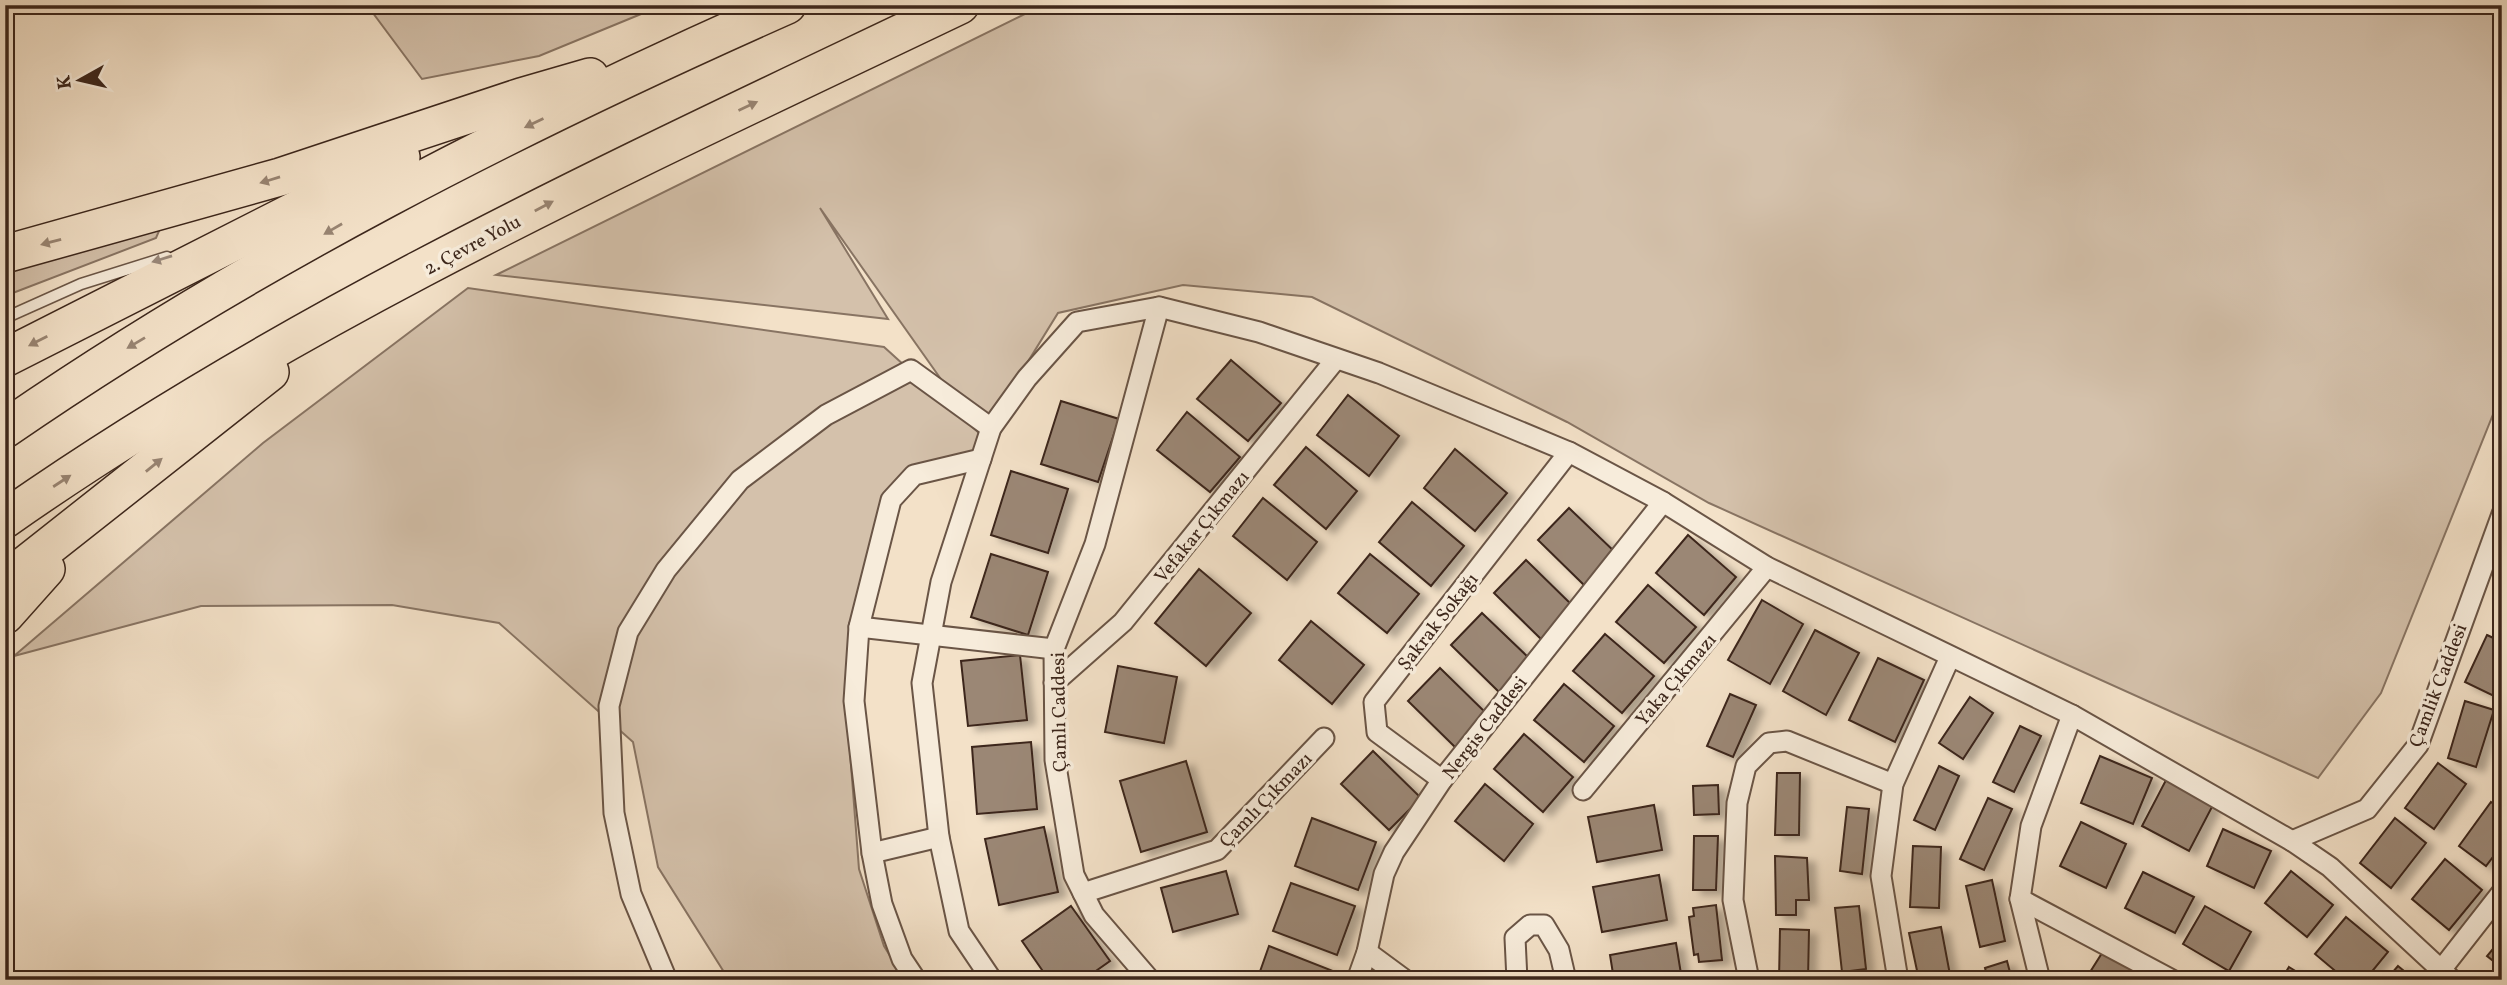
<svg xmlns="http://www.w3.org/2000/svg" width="2507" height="985" font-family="Vollkorn,serif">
  <defs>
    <filter id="shadow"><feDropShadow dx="8" dy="4.5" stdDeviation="3.5" flood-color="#0004"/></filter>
  </defs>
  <rect width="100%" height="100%" fill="#f3e1c8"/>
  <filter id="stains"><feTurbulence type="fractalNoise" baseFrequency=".00286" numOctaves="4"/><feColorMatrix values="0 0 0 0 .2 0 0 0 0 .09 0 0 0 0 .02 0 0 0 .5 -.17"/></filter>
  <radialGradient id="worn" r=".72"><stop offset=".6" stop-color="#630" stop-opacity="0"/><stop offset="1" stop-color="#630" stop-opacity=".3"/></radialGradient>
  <g fill="#d4c1ab" stroke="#887463" stroke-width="2">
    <polygon points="367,5 663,5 539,56 422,79"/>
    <polygon points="1043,5 2502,5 2502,392 2381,693 2318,778 1709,503 1567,422 1312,297 1183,285 1058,313 982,436 979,456 912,470 882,501 851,620 847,713 859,869 884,946 905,980 729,980 658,867 633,742 499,623 392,605 201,606 14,656 263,443 468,288 884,347 979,433 820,208 888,319 496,275"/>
    <polygon points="151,229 159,231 156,238 5,296 5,273"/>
  </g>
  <g fill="#9b8775" stroke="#3c261b" stroke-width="2" filter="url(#shadow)">
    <polygon points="1231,360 1281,403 1248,441 1197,399"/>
    <polygon points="1348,395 1399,436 1369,476 1317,435"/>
    <polygon points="1061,401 1119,419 1098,482 1041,464"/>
    <polygon points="1187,412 1240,457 1210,492 1157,450"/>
    <polygon points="1306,447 1357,491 1326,529 1274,485"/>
    <polygon points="1455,449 1507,493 1475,531 1424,488"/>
    <polygon points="1011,471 1068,489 1048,553 991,535"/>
    <polygon points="1263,498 1317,542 1287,580 1233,536"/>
    <polygon points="1412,502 1464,546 1431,586 1379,542"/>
    <polygon points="1569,508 1617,554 1586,587 1538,540"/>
    <polygon points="1688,535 1736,577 1704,615 1656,573"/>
    <polygon points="991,554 1048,572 1028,635 971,617"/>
    <polygon points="1370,554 1419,594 1387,633 1338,593"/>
    <polygon points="1526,560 1574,607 1542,640 1494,593"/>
    <polygon points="1199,569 1251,613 1206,666 1155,623"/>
    <polygon points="1648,585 1696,627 1664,663 1616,622"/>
    <polygon points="2502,599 2502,620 2494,617"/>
    <polygon points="1762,600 1803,624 1770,684 1728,660"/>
    <polygon points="1482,613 1530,659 1499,692 1451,645"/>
    <polygon points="1311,621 1364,665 1332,704 1279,660"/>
    <polygon points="1815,630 1859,653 1826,715 1783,691"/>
    <polygon points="1605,634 1654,676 1622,713 1573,671"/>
    <polygon points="2487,635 2502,642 2502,685 2496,697 2465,682"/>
    <polygon points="1020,655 1027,720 968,726 961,661"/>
    <polygon points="1878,658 1924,680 1895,742 1849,720"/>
    <polygon points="1118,666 1177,677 1164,743 1105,732"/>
    <polygon points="1440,668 1488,715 1456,748 1408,701"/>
    <polygon points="1564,684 1614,726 1584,762 1534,720"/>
    <polygon points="1730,694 1756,705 1733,757 1707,746"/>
    <polygon points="1970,697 1993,713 1963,759 1939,743"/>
    <polygon points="2465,701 2494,710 2476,767 2448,758"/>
    <polygon points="2020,726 2041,736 2014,792 1993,782"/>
    <polygon points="1524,734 1573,777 1543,812 1494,769"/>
    <polygon points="1031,742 1037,809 977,814 972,747"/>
    <polygon points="1373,751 1421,798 1389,830 1341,784"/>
    <polygon points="2100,756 2152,778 2133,824 2081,803"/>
    <polygon points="1186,761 1207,832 1141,852 1120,781"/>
    <polygon points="2438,763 2466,784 2434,829 2405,808"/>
    <polygon points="1939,766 1959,776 1935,830 1914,820"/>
    <polygon points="1777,773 1800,773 1799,835 1775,835"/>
    <polygon points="2166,780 2213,805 2189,851 2142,826"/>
    <polygon points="1485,784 1533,824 1504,861 1455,821"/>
    <polygon points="1718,785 1719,814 1694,815 1693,786"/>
    <polygon points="1988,798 2012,809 1984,870 1960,859"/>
    <polygon points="2491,802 2502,810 2502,845 2486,866 2459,846"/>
    <polygon points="1654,805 1662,850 1597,862 1588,817"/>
    <polygon points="1847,807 1869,809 1862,874 1840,871"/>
    <polygon points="1312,818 1376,842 1358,890 1295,866"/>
    <polygon points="2395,818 2426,843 2391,888 2360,863"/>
    <polygon points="2081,822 2126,844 2106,888 2060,866"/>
    <polygon points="1044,827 1058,892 999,905 985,839"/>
    <polygon points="2223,829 2271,851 2254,888 2207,866"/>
    <polygon points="1694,836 1718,836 1716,890 1693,890"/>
    <polygon points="1913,846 1941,847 1939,908 1910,907"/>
    <polygon points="1775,856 1807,858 1809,900 1796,900 1796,915 1776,915"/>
    <polygon points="2445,859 2482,890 2449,930 2412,899"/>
    <polygon points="1226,871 1238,914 1173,932 1161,888"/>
    <polygon points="2291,871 2333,905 2307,937 2265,903"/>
    <polygon points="2143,872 2194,897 2175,933 2125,908"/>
    <polygon points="1659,875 1667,920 1602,932 1593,887"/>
    <polygon points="1992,880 2005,941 1980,947 1966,886"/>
    <polygon points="1291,883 1355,906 1337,955 1273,931"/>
    <polygon points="1716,905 1722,960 1699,962 1698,954 1694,955 1689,917 1694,916 1693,908"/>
    <polygon points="1071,906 1110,961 1083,980 1049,980 1022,941"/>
    <polygon points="1859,906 1866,969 1842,972 1835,908"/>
    <polygon points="2205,906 2251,932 2229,971 2183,944"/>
    <polygon points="2346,917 2388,952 2365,980 2346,980 2315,954"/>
    <polygon points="1941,927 1951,980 1919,980 1909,933"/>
    <polygon points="1780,929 1809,930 1808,980 1779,980"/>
    <polygon points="2502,938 2502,968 2487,956"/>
    <polygon points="1676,943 1682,980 1614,980 1610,955"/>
    <polygon points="1269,946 1333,971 1330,980 1257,980"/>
    <polygon points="2104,950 2146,978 2144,980 2085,980"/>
    <polygon points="2007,961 2012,980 1988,980 1985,968"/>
    <polygon points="2398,966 2415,980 2386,980"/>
    <polygon points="2289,967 2310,980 2281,980"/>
  </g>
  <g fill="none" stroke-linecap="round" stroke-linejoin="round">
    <g stroke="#6a5546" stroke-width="13">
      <polyline id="lane" points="5,318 81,284 167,257"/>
    </g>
    <g stroke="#6a5546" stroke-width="23">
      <g id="street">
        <polyline points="859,627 1054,649"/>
        <polyline points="1054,683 1123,622 1336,359"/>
        <polyline points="1442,780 1377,732 1374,702 1569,452"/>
        <polyline points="1583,790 1767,567"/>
        <polyline points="2292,841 2367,809 2418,745 2502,514"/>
        <polyline points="872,853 939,837"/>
        <polyline points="1083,893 1217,850 1324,738"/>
        <polyline points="2020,899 2172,980"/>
        <polyline points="1367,952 1405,980"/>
        <polyline points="667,980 631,894 614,813 609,706 628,632 666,570 740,480 826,415 911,370 991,428"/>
        <polyline points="916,980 902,959 882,904 872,853 854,701 859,627 891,500 914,475 981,459"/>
        <polyline points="992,980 959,931 939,837 922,683 941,582 991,428 1027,378 1077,322 1159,307 1259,332 1379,373 1569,452 1663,502 1767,567 2072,715 2292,841 2330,867 2452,980"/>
        <polyline points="1150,980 1094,915 1074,875 1055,760 1054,649 1095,544 1159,307"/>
        <polyline points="1357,980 1367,952 1384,874 1394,852 1442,780 1663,502"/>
        <polyline points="1517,980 1515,938 1530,925 1544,925 1559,950 1566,980"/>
        <polyline points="1749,980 1733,900 1737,803 1746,766 1769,743 1787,741 1893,784"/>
        <polyline points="1898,980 1881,876 1893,784 1950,657"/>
        <polyline points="2040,980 2020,899 2031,826 2072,715"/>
        <polyline points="2445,980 2441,970 2502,892"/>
      </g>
    </g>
    <g stroke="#3c261b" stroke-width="40">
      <g id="highway">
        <polyline points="5,254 280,177 521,97 590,77"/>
        <polyline points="5,358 401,157"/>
        <path d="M5,429C249,261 516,125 787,5"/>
        <path d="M5,519C302,311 634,161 960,5"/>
        <polyline points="5,581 270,372"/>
        <polyline points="5,615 46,569"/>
      </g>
    </g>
    <use href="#lane" stroke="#f7ecdb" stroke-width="10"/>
    <use href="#street" stroke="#f7ecdb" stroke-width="19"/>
    <use href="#highway" stroke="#f3e1c8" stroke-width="37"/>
  </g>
  <defs><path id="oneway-solid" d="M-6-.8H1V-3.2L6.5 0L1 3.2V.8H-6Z" transform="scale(1.75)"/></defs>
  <g fill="#988472">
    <use href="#oneway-solid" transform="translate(748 106) rotate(-25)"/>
    <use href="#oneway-solid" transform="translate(534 123) rotate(154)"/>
    <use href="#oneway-solid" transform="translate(270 180) rotate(163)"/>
    <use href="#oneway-solid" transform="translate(544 206) rotate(-28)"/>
    <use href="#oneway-solid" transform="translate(333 229) rotate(150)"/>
    <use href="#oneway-solid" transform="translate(51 242) rotate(165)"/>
    <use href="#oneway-solid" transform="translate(38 341) rotate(153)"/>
    <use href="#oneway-solid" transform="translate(136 343) rotate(149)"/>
    <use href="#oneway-solid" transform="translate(154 465) rotate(-39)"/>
    <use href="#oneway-solid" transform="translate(62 481) rotate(-33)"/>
  </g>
  <use fill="#9a897b" href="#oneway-solid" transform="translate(162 259) rotate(163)"/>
  <g text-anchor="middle" stroke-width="7" stroke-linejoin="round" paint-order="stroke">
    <g font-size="19" fill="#3c261b" stroke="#f7ecdb">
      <text transform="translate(472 244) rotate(-28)" y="7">2. Çevre Yolu</text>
      <text transform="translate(1201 526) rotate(-51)" y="7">Vefakar Çıkmazı</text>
      <text transform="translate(1437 621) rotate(-52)" y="7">Şakrak Sokağı</text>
      <text transform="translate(1675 679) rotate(-50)" y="7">Yaka Çıkmazı</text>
      <text transform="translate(2437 685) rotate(-69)" y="7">Çamlik Caddesi</text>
      <text transform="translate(1058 712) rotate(-91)" y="7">Çamlı Caddesi</text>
      <text transform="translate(1484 727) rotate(-52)" y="7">Nergis Caddesi</text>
      <text transform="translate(1265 799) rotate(-46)" y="7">Çamlı Çıkmazı</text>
    </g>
  </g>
  <rect width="2507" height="985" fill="none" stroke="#f3e1c8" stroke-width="28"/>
  <rect x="7" y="7" width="2493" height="971" fill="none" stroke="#3c261b" stroke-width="3.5"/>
  <rect x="14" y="14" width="2479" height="957" fill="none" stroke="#3c261b" stroke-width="2"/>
  <g transform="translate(80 80) rotate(262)" stroke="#f7ecdb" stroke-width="5" paint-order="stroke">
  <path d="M0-5L12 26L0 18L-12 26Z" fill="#3c261b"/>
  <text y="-10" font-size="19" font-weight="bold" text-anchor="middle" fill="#3c261b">K</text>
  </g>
  <rect width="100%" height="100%" filter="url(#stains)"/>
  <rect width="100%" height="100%" fill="url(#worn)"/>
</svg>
